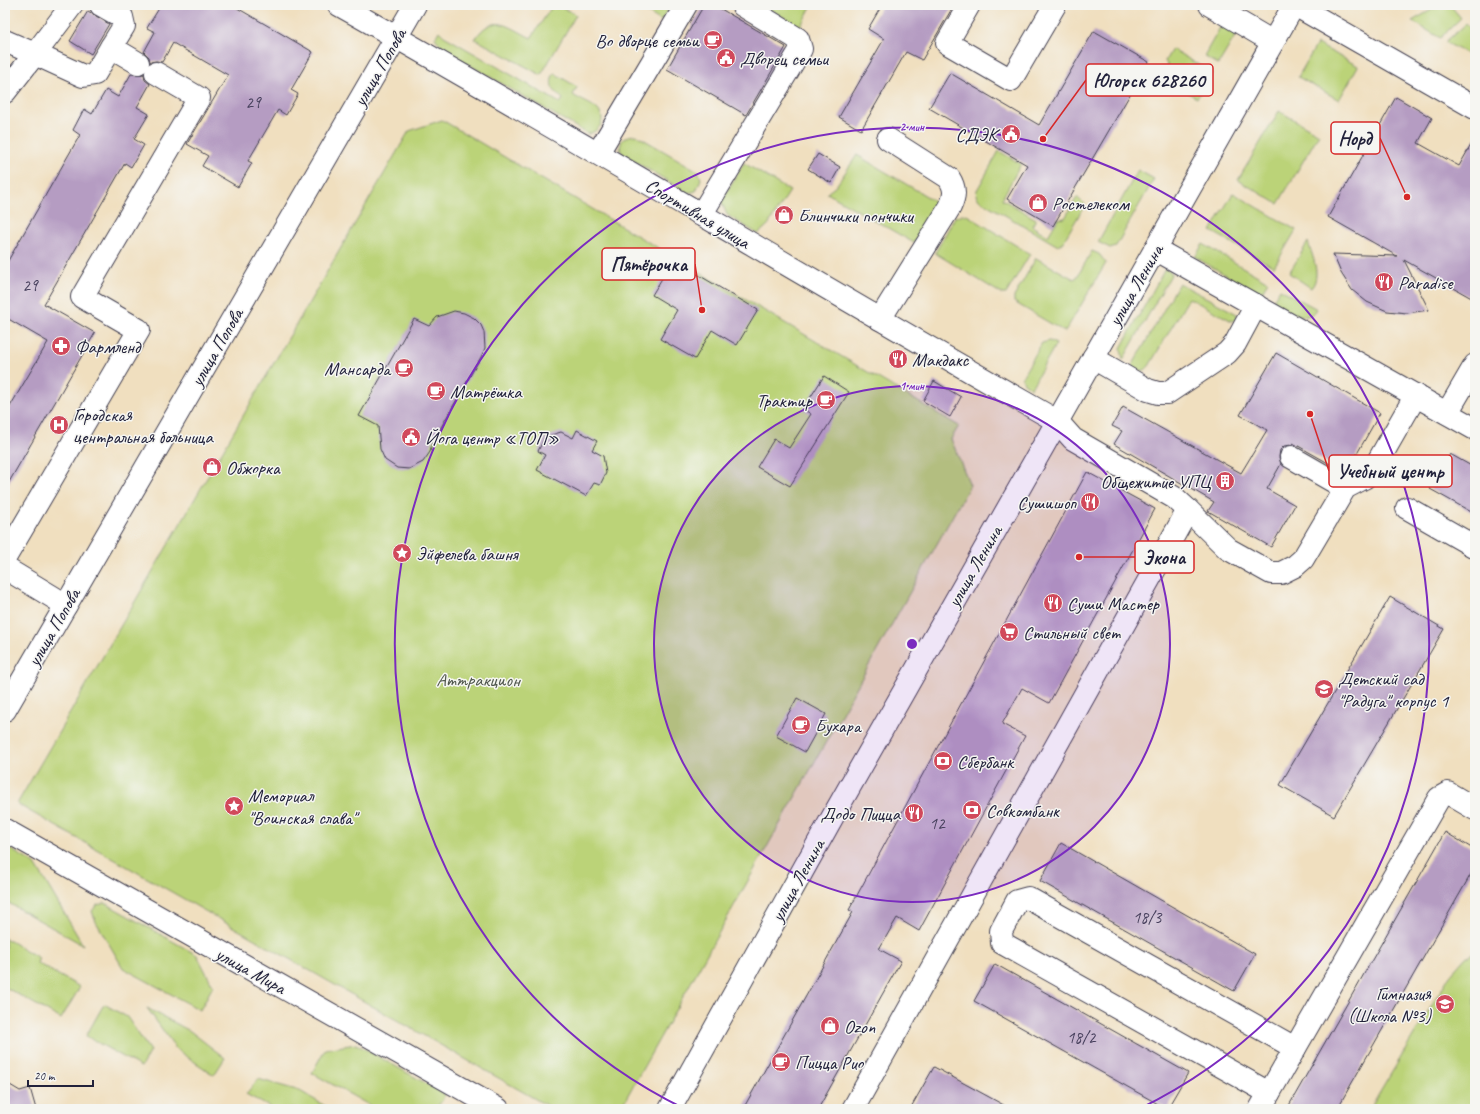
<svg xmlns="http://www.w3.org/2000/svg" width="1480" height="1114" font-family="Caveat,sans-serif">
  <rect width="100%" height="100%" fill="#f6f6f2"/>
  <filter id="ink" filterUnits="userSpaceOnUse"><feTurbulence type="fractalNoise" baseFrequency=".025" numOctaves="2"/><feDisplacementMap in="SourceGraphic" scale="8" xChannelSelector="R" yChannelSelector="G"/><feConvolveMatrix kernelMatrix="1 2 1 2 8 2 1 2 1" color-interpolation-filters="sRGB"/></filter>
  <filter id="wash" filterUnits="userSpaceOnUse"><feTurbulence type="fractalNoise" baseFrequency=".012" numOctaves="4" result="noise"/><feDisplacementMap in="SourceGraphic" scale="16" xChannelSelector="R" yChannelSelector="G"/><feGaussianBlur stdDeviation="0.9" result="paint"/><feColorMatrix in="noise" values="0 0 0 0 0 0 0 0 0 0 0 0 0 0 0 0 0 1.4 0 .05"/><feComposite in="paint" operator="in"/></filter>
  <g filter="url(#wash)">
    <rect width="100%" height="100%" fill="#f0dfbf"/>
    <g fill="#bbd378" stroke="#6e7a5a">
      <path d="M553,5H558L576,15L541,75L475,39C493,12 508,26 531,38Z"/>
      <polygon points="648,5 671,5 661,21 644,10"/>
      <polygon points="771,5 812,5 800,27 769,9"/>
      <polygon points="1440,5 1450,5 1461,18 1440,38 1412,21"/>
      <polygon points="1222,24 1237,33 1218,65 1204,56"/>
      <polygon points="1466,24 1475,33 1475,53 1473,57 1445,42"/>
      <path d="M439,31L444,36L560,103L563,99C553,90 548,86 554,73L577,87L573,95C580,100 592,104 598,110C607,121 599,131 588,134L444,50L435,38Z"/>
      <polygon points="1317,44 1358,66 1339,100 1298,77"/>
      <polygon points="1172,49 1212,73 1197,98 1164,80 1169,68 1165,61"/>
      <polygon points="1279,111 1319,134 1278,204 1238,180"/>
      <polygon points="442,120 959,426 951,439 970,485 620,1109 553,1109 17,804 409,131"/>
      <polygon points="636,135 698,171 701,179 696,191 688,193 622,154 620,147 622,140 628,136"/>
      <polygon points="999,151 1021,164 1002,199 1036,219 1032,226 1048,236 1058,219 1065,218 1077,197 1085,205 1063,242 1058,246 979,200 976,195 977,190"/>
      <polygon points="857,155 933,200 937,204 914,243 827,193 836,186"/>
      <polygon points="744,163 790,191 768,225 758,234 727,215 721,201"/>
      <polygon points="1138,170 1154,179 1116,246 1110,248 1098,242"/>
      <polygon points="1233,193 1296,230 1274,267 1211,231"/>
      <polygon points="961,215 967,215 1030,254 1006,294 1002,294 935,253 955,217"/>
      <path d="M1308,242C1312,255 1322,276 1311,288L1289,273Z"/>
      <polygon points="1203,244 1268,282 1260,295 1195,257"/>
      <polygon points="1092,251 1099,254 1106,263 1065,332 1014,302 1014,297 1036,258 1074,279 1077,277"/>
      <polygon points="1165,269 1172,273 1123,360 1121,348"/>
      <polygon points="1179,283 1237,314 1237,319 1232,321 1189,298 1149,366 1145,370 1138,371 1131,368"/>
      <path d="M1280,289L1317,309C1307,326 1284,308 1272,302Z"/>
      <polygon points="1050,341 1056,344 1031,388 1024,383 1022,377 1042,343"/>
      <polygon points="5,846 35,864 83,945 5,901"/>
      <polygon points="105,903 197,955 213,986 200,1010 123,968 95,920 92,911 97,905"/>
      <polygon points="5,938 39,958 37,963 80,987 61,1019 5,987"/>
      <polygon points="1475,952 1475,1109 1370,1109 1450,975 1466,957"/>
      <polygon points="104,1004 127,1017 150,1051 141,1067 86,1036"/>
      <polygon points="147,1008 190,1031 225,1058 214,1075 177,1050"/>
      <polygon points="356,1044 445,1094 442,1101 436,1108 376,1109 312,1073 325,1049"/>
      <polygon points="258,1079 300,1091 330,1109 273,1109 246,1094"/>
    </g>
    <g id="blocks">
      <g fill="#b59cc2">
        <polygon points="161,5 232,5 313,52 291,90 298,94 286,115 278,110 248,161 252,163 238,187 202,166 208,156 187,144 228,75 173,43 162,62 156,61 150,62 149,57 144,52 155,32 147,28"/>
        <polygon points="704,5 714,5 786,47 746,115 667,69"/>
        <polygon points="882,5 954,5 922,60 906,52 861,130 839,117 884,39 868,29"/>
        <polygon points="88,11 109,24 91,54 70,41"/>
        <polygon points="1094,31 1149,62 1053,226 1007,199 1027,165 929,108 950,73 1039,125"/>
        <polygon points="131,74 137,75 144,74 145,80 150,84 137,107 149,114 134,139 144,145 131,167 125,163 44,304 95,333 5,489 5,415 48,342 5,317 5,266 80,135 73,130 84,109 92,114 106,90 118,97"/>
        <polygon points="1396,97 1432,118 1418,143 1459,166 1475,138 1475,300 1404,260 1429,310 1407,313 1387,311 1367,302 1352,290 1341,273 1333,254 1397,256 1328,217"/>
        <polygon points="818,154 840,167 831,183 808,169"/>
        <polygon points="673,260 758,310 737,345 712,330 695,359 660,339 677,310 652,295"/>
        <polygon points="454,311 464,313 474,318 481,325 484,332 485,348 481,357 432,443 430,452 423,462 409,469 397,468 385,460 380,449 378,426 359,416 414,319 429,326 437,317"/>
        <polygon points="1276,353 1380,413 1346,473 1293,443 1292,445 1284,446 1280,450 1279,457 1281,464 1267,489 1295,505 1271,547 1208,511 1214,502 1114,444 1122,431 1112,426 1123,407 1241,473 1267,430 1240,415"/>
        <polygon points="824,376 849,392 790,486 757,467 774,439 789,448 811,414 803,409"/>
        <polygon points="934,381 961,397 950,417 923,401"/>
        <polygon points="577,430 597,441 592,450 603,456 606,473 600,485 594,483 586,496 537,470 545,455 538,451 545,437 561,432 573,438"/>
        <polygon points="1450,454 1475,468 1475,514 1430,489"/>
        <polygon points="1087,472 1155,509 1049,703 1022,688 1002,724 1025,736 919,931 897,918 879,949 901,961 818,1109 743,1109 853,912 849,910"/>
        <polygon points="1390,597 1444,629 1334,816 1280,785"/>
        <polygon points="797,698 826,714 805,752 776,736"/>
        <polygon points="1445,832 1475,850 1475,867 1337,1109 1287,1109"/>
        <polygon points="1061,843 1255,954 1234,991 1040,881"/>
        <polygon points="995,964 1188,1073 1167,1109 974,1001"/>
        <polygon points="934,1067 1011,1109 910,1109"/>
        <polygon points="5,1082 20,1091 30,1088 36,1109 5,1109"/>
      </g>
    </g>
  </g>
  <g filter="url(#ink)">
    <use href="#blocks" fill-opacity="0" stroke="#413e4f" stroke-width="1"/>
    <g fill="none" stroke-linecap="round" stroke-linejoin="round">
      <g stroke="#413e4f" stroke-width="24">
        <g id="minor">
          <polyline points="101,5 122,17 124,26 111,47"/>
          <path d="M339,5C580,140 817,285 1057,421L1073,439L1175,498L1188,510L853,1109"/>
          <polyline points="969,5 947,43 1011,80 1055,5"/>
          <polyline points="1210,5 1273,42"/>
          <polyline points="1295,5 1475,108"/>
          <polyline points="5,41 35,54 72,5"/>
          <polyline points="5,92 35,54 83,76 95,74 111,47 138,63"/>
          <polyline points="598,153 686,5"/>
          <polyline points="701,215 801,49 798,39 742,5"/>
          <polyline points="1155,249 1475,429"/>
          <path d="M880,319L950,207C955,196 956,189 949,178L888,139"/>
          <polyline points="1093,358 1148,390 1158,393 1167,393 1227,353 1235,344 1256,305"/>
          <polyline points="1447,413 1475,365"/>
          <polyline points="1291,457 1345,488"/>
          <polyline points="1407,508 1475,547"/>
          <polyline points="1188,510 1228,549 1271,573 1281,573 1295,566 1303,559 1345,488 1364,478 1373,470 1416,395"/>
          <polyline points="5,558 139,330 82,297 199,98 156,73"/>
          <polyline points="5,568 66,605"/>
          <polyline points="5,710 415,5"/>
          <polyline points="5,830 498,1109"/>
          <polyline points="1269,1093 1002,943 1001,931 1017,901 1028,898 1295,1048"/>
          <polyline points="670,1109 837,809 1294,5"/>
          <polyline points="1260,1109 1439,798 1448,793 1475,809"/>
        </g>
      </g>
      <use href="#minor" stroke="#fff" stroke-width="22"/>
    </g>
  </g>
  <circle cx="912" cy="644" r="258" fill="#7b2cbf" fill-opacity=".12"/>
  <g fill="none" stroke="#7b2cbf" stroke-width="2">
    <circle cx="912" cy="644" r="258"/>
    <path d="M685 1109A517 517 0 1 1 1139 1109"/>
  </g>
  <defs>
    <g id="cafe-disc" transform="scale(1)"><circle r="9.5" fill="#d1495b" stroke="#f6f6f2"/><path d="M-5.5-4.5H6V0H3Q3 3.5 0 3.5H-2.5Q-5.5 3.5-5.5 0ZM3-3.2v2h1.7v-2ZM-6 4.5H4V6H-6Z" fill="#fff"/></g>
    <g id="civic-disc" transform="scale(1)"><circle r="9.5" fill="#d1495b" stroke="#f6f6f2"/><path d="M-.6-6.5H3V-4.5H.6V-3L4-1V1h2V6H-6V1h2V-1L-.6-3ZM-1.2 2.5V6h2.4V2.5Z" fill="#fff"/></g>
    <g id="shop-disc" transform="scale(1)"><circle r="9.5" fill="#d1495b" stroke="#f6f6f2"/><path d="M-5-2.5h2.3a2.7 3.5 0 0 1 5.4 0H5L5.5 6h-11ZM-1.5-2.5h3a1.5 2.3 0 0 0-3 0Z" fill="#fff"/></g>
    <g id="restaurant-disc" transform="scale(1)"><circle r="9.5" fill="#d1495b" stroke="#f6f6f2"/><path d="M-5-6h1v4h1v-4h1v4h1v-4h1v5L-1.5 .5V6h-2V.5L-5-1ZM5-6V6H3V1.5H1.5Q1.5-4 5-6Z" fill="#fff"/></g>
    <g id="pharmacy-disc" transform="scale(1)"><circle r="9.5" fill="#d1495b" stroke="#f6f6f2"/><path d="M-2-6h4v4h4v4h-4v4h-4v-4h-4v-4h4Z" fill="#fff"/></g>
    <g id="hospital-disc" transform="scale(1)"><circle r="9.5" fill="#d1495b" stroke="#f6f6f2"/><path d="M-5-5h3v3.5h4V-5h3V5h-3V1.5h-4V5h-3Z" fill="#fff"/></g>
    <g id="building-disc" transform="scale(1)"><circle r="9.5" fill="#d1495b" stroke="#f6f6f2"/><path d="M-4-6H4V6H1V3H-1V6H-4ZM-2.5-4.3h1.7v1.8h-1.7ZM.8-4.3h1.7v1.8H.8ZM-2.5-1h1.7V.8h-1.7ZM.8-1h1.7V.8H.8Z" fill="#fff"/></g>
    <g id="sight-disc" transform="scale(1)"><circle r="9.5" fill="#d1495b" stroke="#f6f6f2"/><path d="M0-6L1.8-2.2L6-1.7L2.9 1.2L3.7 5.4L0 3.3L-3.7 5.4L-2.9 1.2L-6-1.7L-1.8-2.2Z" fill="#fff"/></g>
    <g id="supermarket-disc" transform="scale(1)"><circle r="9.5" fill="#d1495b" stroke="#f6f6f2"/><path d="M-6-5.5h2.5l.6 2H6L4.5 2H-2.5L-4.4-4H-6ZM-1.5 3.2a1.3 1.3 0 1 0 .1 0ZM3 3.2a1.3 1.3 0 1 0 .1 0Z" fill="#fff"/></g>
    <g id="school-disc" transform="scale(1)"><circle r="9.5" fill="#d1495b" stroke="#f6f6f2"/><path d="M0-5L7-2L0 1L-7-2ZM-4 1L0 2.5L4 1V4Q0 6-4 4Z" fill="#fff"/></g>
    <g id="bank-disc" transform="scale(1)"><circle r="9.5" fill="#d1495b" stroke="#f6f6f2"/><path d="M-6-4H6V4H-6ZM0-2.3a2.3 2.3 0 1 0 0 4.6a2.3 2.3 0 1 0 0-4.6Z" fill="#fff"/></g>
  </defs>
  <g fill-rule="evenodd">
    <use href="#cafe-disc" x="713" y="40"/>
    <use href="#civic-disc" x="726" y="58"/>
    <use href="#civic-disc" x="1011" y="134"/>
    <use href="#shop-disc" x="1038" y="203"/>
    <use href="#shop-disc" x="784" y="215"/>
    <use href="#restaurant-disc" x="1384" y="282"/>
    <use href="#pharmacy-disc" x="61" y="346"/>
    <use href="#restaurant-disc" x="898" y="359"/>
    <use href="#cafe-disc" x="404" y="368"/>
    <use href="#cafe-disc" x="436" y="391"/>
    <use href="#cafe-disc" x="826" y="400"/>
    <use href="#hospital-disc" x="59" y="425"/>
    <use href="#civic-disc" x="411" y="437"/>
    <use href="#shop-disc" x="212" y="467"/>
    <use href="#building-disc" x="1225" y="481"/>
    <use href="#restaurant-disc" x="1090" y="502"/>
    <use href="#sight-disc" x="402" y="553"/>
    <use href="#restaurant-disc" x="1053" y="603"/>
    <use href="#supermarket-disc" x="1009" y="632"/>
    <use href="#school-disc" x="1324" y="689"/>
    <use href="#cafe-disc" x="801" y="725"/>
    <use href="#bank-disc" x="943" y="761"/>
    <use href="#sight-disc" x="234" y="806"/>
    <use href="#bank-disc" x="972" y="810"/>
    <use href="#restaurant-disc" x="914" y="813"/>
    <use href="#school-disc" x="1445" y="1004"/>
    <use href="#shop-disc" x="830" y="1026"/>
    <use href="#cafe-disc" x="781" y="1062"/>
  </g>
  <g text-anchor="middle" stroke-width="3" stroke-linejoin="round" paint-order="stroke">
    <g font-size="17" fill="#47405d">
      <text x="253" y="108">29</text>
      <text x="30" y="291">29</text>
      <text x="937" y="829">12</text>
      <text x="1147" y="923">18/3</text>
      <text x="1081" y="1043">18/2</text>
    </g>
    <g font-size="19" fill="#22223b" stroke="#f6f6f2" text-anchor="start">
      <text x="699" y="47" text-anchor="end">Во дворце семьи</text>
      <text x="740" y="65">Дворец семьи</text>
      <text x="997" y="141" text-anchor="end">СДЭК</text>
      <text x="1052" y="210">Ростелеком</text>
      <text x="798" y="222">Блинчики пончики</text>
      <text x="1398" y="289">Paradise</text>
      <text x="75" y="353">Фармленд</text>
      <text x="912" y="366">Макдакс</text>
      <text x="390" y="375" text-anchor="end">Мансарда</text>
      <text x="450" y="398">Матрёшка</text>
      <text x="812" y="407" text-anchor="end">Трактир</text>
      <text x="73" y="421">Городская<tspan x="73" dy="22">центральная больница</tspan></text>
      <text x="425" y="444">Йога центр «ТОП»</text>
      <text x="226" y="474">Обжорка</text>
      <text x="1211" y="488" text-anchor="end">Общежитие УПЦ</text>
      <text x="1076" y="509" text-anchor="end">Сушишоп</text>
      <text x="416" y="560">Эйфелева башня</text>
      <text x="1067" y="610">Суши Мастер</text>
      <text x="1023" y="639">Стильный свет</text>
      <text x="1338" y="685">Детский сад<tspan x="1338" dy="22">"Радуга" корпус 1</tspan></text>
      <text x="815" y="732">Бухара</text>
      <text x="957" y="768">Сбербанк</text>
      <text x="248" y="802">Мемориал<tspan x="248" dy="22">"Воинская слава"</tspan></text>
      <text x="986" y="817">Совкомбанк</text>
      <text x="900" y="820" text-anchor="end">Додо Пицца</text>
      <text x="1431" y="1000" text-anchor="end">Гимназия<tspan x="1431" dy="22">(Школа №3)</tspan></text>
      <text x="844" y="1033">Ozon</text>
      <text x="795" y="1069">Пицца Рио</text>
    </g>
    <g font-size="19" fill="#22223b" stroke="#f6f6f2">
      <text transform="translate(379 67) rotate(-60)" y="7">улица Попова</text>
      <text transform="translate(698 213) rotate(31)" y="7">Спортивная улица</text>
      <text transform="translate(1135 285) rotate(-60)" y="7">улица Ленина</text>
      <text transform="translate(216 347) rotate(-60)" y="7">улица Попова</text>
      <text transform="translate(974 566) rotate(-60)" y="7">улица Ленина</text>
      <text transform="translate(53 627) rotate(-60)" y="7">улица Попова</text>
      <text transform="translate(797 880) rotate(-61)" y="7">улица Ленина</text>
      <text transform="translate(251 970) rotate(29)" y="7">улица Мира</text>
    </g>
    <g font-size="19" fill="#50574d" stroke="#f6f6f2">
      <text x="478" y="686">Аттракцион</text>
    </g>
  </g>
  <circle cx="912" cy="644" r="6" fill="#7b2cbf" stroke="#f6f6f2" stroke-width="2"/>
  <g font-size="12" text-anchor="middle" font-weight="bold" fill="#7b2cbf" stroke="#f6f6f2" stroke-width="3" stroke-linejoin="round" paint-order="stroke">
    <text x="912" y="131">2 мин</text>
    <text x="912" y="390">1 мин</text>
  </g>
  <path fill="none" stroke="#d62828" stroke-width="1.5" d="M1043 139L1086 80M1407 197L1380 138M702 310L695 264M1310 414L1329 471M1079 557L1135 557"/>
  <g fill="#d62828" stroke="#f6f6f2" stroke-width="1.5">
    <circle cx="1043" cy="139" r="4"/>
    <circle cx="1407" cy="197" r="4"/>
    <circle cx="702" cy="310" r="4"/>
    <circle cx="1310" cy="414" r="4"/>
    <circle cx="1079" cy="557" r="4"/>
  </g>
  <g fill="#f6f6f2" stroke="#d62828" stroke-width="1.5">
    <rect x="1086" y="64" width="127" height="32" rx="4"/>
    <rect x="1331" y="122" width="49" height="32" rx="4"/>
    <rect x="602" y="248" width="93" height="32" rx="4"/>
    <rect x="1329" y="455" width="123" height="32" rx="4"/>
    <rect x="1135" y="541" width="59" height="32" rx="4"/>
  </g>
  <g font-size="20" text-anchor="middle" font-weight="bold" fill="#22223b">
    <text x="1149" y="87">Югорск 628260</text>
    <text x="1355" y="145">Норд</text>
    <text x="649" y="271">Пятёрочка</text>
    <text x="1390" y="478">Учебный центр</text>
    <text x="1164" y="564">Экона</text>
  </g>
  <rect width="1480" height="1114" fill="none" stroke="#f6f6f2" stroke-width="20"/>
  <path d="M28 1080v6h65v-6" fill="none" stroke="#22223b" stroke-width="2"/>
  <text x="34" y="1080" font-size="12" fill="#22223b" stroke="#f6f6f2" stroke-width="3" paint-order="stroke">20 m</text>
</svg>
